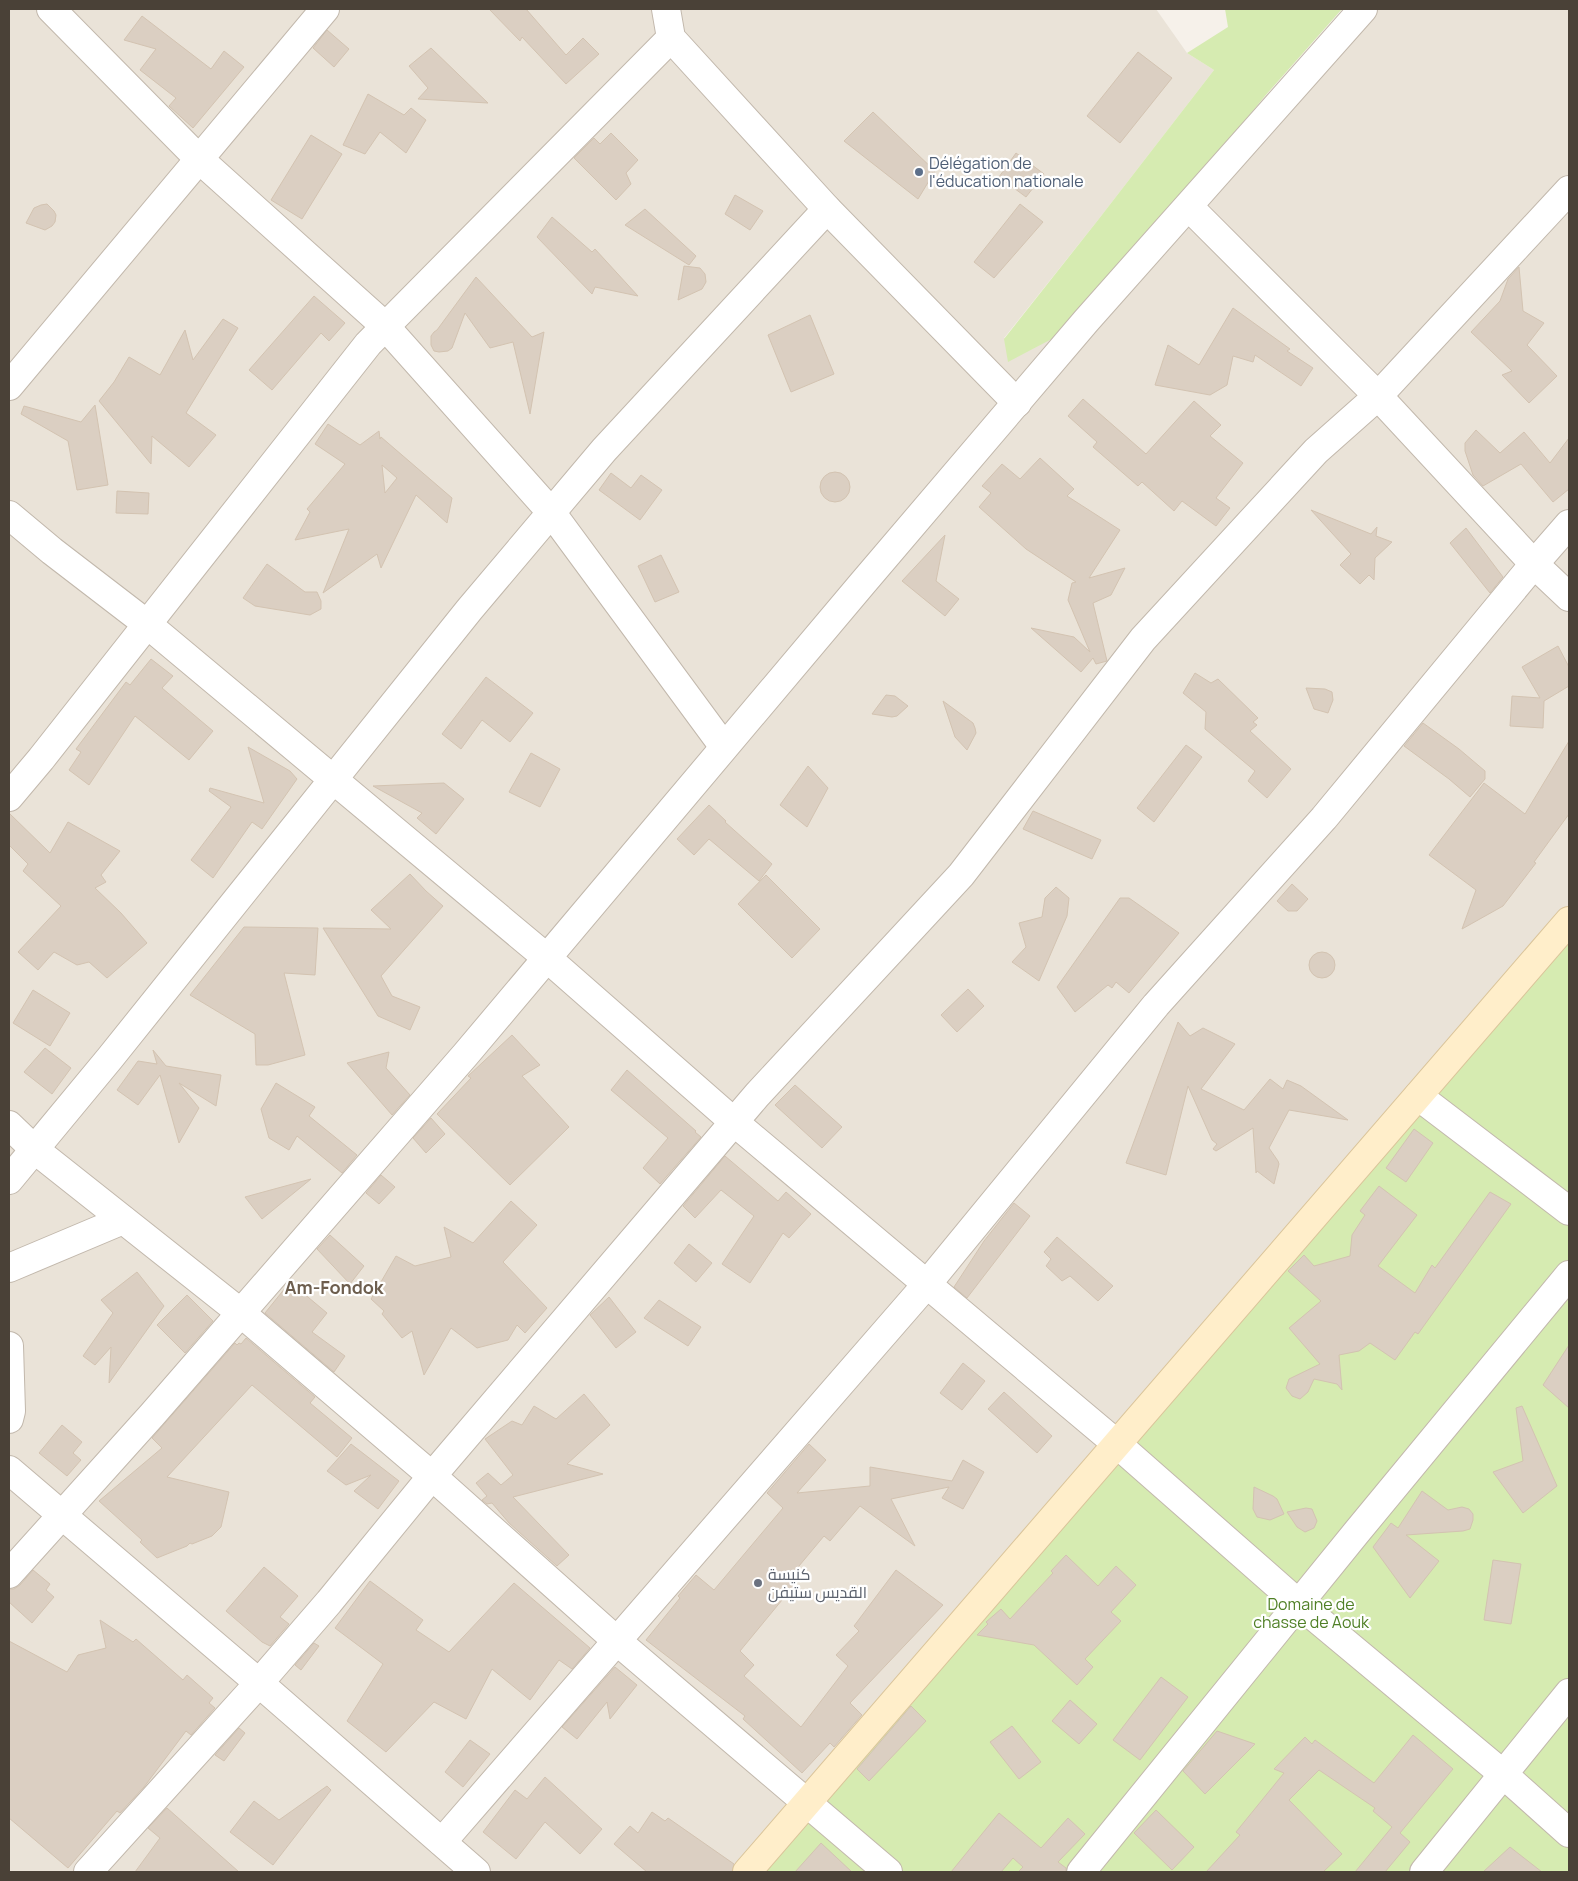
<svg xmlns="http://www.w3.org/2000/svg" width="1578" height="1881" font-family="Manrope,Cairo,sans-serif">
  <rect width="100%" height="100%" fill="#f6f1ea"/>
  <polygon fill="#eae3d8" points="9,9 1156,9 1187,53 1214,70 1098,220 1004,338 1086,321 1264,97 1362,9 1569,9 1569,1872 9,1872"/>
  <g fill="#d6ebb1">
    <polygon points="1225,9 1342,9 1264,97 1086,321 1008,362 1004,339 1098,220 1214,70 1187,53 1228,27"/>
    <polygon points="1569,921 1569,1872 746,1872"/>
  </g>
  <g fill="#dbcfc2" stroke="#d3c3b1" fill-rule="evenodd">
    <polygon points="489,9 526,9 566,55 583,38 599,54 566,84 522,37 520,41"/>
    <polygon points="142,16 211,69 224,51 244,67 193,128 169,106 176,98 140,70 156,49 124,40"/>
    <polygon points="327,30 349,49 334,67 313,48"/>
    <polygon points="431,48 488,103 418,99 428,88 409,66"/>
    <polygon points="1138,52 1172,78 1120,143 1087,116"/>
    <polygon points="368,94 404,115 411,108 426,120 406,153 380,132 365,154 343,145"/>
    <polygon points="873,112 935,171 918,199 844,141"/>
    <polygon points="611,133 638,160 626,173 631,184 616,200 574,158 594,138 600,144"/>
    <polygon points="311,135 342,154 302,219 271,200"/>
    <polygon points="1016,153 1044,174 1026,197 999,177"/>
    <polygon points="735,195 763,211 750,230 725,214"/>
    <polygon points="47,204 54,211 56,215 55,222 52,226 45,230 26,223 34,208 41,205"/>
    <polygon points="1020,204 1043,222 994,278 974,262"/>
    <polygon points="645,209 696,256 689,265 625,225"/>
    <polygon points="552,217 592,252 595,249 638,296 595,287 592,294 537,237"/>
    <polygon points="684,266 700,268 705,274 706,282 702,289 678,300"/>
    <polygon points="1519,267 1523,311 1544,323 1527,345 1557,376 1529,403 1502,375 1512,371 1471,332 1500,301 1508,279"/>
    <polygon points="476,277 532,337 544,332 530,414 513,342 490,348 465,313 452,348 448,351 439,352 434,351 431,345 431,336 434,332 437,330"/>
    <polygon points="314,296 345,323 329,341 321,333 272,390 249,370"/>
    <polygon points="1233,308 1290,349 1287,351 1313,368 1301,386 1255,355 1253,362 1233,356 1227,385 1210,395 1155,385 1168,345 1199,365"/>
    <polygon points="810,315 834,374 791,392 768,335"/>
    <polygon points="223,319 238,328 186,413 216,435 189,467 152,436 151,464 99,401 114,382 129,357 160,375 185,330 193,360"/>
    <polygon points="1083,399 1146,454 1194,401 1221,425 1210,436 1243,463 1216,498 1230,508 1216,526 1182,501 1174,511 1142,482 1138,486 1093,447 1097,442 1068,416"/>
    <polygon points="95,405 108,485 77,490 68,441 21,414 24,406 81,422"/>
    <path d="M328,424L360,445L379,431L380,439L381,437L452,498L447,523L416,495L381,568L377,554L323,593L349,529L295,540L310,512L307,509L345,464L315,444ZM382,465L397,478L385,493Z"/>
    <polygon points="1476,430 1500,453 1524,432 1550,463 1569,438 1569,489 1553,502 1521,464 1483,486 1473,475 1465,451 1465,443"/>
    <polygon points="1040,458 1074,489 1067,496 1120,530 1089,578 1125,568 1111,595 1093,603 1107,661 1096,664 1093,658 1081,672 1031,628 1074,637 1090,652 1068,600 1072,583 1076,582 1026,549 979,507 991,493 982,486 1002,464 1020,479"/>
    <circle cx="835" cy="487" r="15"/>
    <polygon points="611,473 631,488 641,475 662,490 640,520 599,490"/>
    <polygon points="117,491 149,493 148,514 116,513"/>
    <polygon points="1311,510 1371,534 1377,527 1376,536 1392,542 1375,558 1374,580 1369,575 1360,584 1340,565 1351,554"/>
    <polygon points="1466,528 1503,577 1490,593 1450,543"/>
    <polygon points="945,535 936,581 959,599 945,616 902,581"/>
    <polygon points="661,555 679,592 655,602 638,566"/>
    <polygon points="267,564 305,592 317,592 321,601 321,609 310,615 255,606 243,598"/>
    <polygon points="1558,646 1569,667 1569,686 1544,701 1543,728 1510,726 1512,696 1540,698 1522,667"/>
    <polygon points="151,659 173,676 162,688 213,731 189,760 135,716 89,785 69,770 81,752 76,749 126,682 130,685"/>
    <polygon points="1195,673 1211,683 1218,679 1258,718 1253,722 1257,725 1250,731 1291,769 1267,798 1248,781 1255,771 1205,729 1206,712 1183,693"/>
    <polygon points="486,677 533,713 510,742 482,720 461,749 442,734"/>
    <polygon points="1306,688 1325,689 1332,692 1333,700 1328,713 1314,709"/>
    <polygon points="886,695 895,696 908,706 897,716 892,717 872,714"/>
    <polygon points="943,701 973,723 975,728 976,733 967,750 955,737"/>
    <polygon points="1423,723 1459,749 1485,771 1485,779 1470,797 1449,779 1404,746"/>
    <polygon points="1569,741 1569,814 1534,862 1536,863 1503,906 1462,929 1476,890 1429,855 1484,783 1525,814"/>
    <polygon points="1186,745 1202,757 1154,822 1137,808"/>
    <polygon points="248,747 290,771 297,779 262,829 252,822 213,878 191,860 231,807 209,791 210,788 264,803"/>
    <polygon points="531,753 560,769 540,807 509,792"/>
    <polygon points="808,766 828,788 807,827 780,805"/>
    <polygon points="444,783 464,799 436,834 417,818 422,813 373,786"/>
    <polygon points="709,805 726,821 725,822 772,864 759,881 709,839 694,855 677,839"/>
    <polygon points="1033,811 1101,840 1092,859 1023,829"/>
    <polygon points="9,813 50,853 68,822 120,851 101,875 106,882 95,888 121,913 147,943 107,978 89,962 77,965 54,952 38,970 18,952 61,906 23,871 28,864 9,845"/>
    <polygon points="410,874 426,891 443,906 381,976 392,996 420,1007 410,1030 378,1016 323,928 391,929 371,910"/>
    <polygon points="766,875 820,929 792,958 738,904"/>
    <polygon points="1292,884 1308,899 1297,911 1288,911 1277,901"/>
    <polygon points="1056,887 1069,898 1067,916 1039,981 1012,962 1026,947 1019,923 1042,917 1045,898"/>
    <polygon points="1120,898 1129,898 1179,933 1129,993 1116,982 1112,988 1108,985 1075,1012 1057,987"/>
    <polygon points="244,927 318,928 315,975 284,973 305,1055 268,1065 256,1065 255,1034 190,995"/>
    <circle cx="1322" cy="965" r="13"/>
    <polygon points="968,989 984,1006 957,1032 941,1015"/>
    <polygon points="33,990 70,1013 50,1046 13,1023"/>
    <polygon points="1178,1022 1190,1036 1203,1028 1235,1044 1201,1089 1244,1110 1270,1079 1283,1089 1287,1080 1301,1086 1348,1120 1289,1110 1269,1148 1278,1161 1279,1164 1274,1184 1257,1171 1256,1173 1253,1128 1216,1151 1213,1149 1217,1144 1212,1140 1188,1086 1166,1175 1126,1163"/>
    <polygon points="512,1035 540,1065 522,1076 569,1127 510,1185 437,1114 471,1078 468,1076"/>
    <polygon points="45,1048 71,1068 52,1094 24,1072"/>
    <polygon points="153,1050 166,1066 221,1075 216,1106 179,1083 199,1108 179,1143 160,1075 138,1105 117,1090 138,1061 157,1064"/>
    <polygon points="389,1052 386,1068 410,1095 392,1115 347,1063"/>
    <polygon points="627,1070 696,1131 695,1132 701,1137 660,1184 643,1168 668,1138 611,1090"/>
    <polygon points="276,1083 315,1107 309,1116 357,1155 342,1173 297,1136 289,1150 269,1138 261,1109"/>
    <polygon points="795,1085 842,1127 822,1148 775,1105"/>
    <polygon points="431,1118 445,1134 426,1153 413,1138"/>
    <polygon points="1414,1129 1433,1143 1406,1182 1386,1168"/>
    <polygon points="725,1156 778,1201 786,1192 811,1214 789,1238 783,1233 750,1283 722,1264 754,1216 721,1190 695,1218 683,1206"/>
    <polygon points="381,1175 395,1187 379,1204 366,1193"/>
    <polygon points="311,1179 262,1219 245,1197"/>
    <polygon points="1379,1186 1417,1215 1378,1266 1415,1293 1432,1265 1435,1268 1490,1192 1511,1204 1418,1334 1415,1332 1395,1360 1370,1343 1359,1351 1339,1355 1342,1390 1337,1384 1314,1379 1308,1392 1300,1399 1292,1396 1286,1388 1289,1379 1320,1364 1289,1328 1321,1301 1288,1271 1304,1255 1314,1266 1350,1256 1352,1235 1365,1215 1360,1211"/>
    <polygon points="511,1201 537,1225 503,1262 547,1308 525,1333 517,1325 508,1340 477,1348 451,1328 424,1375 412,1331 402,1338 382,1314 384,1311 371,1299 396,1256 415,1266 451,1257 444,1227 473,1243"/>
    <polygon points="1014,1203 1030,1216 967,1298 954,1287 984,1241"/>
    <polygon points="330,1235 364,1266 350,1284 317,1249"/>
    <polygon points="1057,1237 1113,1286 1098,1301 1070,1276 1062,1281 1046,1266 1051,1259 1044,1252"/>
    <polygon points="689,1244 712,1263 696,1282 674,1263"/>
    <polygon points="137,1272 164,1306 109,1383 111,1347 95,1365 83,1356 113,1313 101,1300"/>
    <polygon points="290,1282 327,1313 312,1332 345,1356 334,1372 265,1313"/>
    <polygon points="187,1295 213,1321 185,1353 157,1325"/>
    <polygon points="609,1297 636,1332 616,1348 590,1315"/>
    <polygon points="659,1300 701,1327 688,1346 644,1318"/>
    <polygon points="246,1338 315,1397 310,1403 352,1438 337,1457 252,1385 167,1477 229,1492 221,1527 212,1536 192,1544 190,1543 187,1546 157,1558 140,1542 142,1540 99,1501 162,1448 152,1438 235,1343 237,1345 239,1343 241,1344"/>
    <polygon points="1569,1345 1569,1408 1543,1385"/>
    <polygon points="963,1363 985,1381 962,1410 940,1393"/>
    <polygon points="1004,1392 1052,1436 1037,1453 988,1409"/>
    <polygon points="584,1394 610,1425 567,1464 603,1474 513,1497 569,1555 557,1566 509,1523 492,1503 487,1504 482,1500 487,1496 476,1483 488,1473 501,1485 513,1475 485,1439 512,1421 522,1425 534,1406 556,1419"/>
    <polygon points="1522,1406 1557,1486 1523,1513 1493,1472 1523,1461 1516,1408"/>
    <polygon points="62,1425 82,1442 73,1453 81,1460 67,1476 39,1453"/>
    <polygon points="351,1444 399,1481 378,1509 354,1491 371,1475 346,1485 327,1471"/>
    <polygon points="809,1444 826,1460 797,1493 870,1486 870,1467 952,1481 963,1460 984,1472 963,1509 942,1498 949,1487 891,1499 915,1546 860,1506 830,1541 824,1536 794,1572 801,1577 740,1651 754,1665 744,1676 801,1727 848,1666 836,1655 859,1631 854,1626 896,1570 943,1605 850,1703 862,1715 834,1747 830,1743 802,1773 743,1719 745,1716 646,1640 680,1598 678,1596 696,1575 714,1590 783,1508 767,1493"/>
    <polygon points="1254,1487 1273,1496 1277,1499 1284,1514 1270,1520 1257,1517 1253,1509"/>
    <polygon points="1422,1491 1448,1510 1462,1507 1469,1509 1473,1514 1473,1520 1470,1529 1463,1531 1406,1535 1439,1561 1410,1598 1373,1547 1391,1523 1398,1528"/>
    <polygon points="1306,1508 1312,1509 1317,1521 1314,1528 1305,1532 1297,1527 1287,1512"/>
    <polygon points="1066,1555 1098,1586 1116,1566 1136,1585 1111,1612 1121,1621 1085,1659 1093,1667 1077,1685 1034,1645 977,1635 988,1624 986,1622 1001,1609 1010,1619 1053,1573 1051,1571"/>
    <polygon points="1493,1560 1521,1564 1511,1624 1484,1620"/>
    <polygon points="264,1567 298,1596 280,1617 289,1624 270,1646 262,1642 226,1611"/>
    <polygon points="33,1570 50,1584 46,1590 54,1597 32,1623 9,1602 9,1589 14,1589 20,1585"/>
    <polygon points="370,1581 423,1620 416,1630 449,1652 514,1583 590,1648 572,1669 559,1660 530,1700 492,1669 466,1719 434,1702 386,1752 347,1721 383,1664 335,1628"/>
    <polygon points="100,1620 133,1642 136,1639 183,1680 187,1675 213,1698 209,1703 215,1708 191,1735 186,1731 144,1787 120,1813 117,1811 68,1868 9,1818 9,1641 67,1672 78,1655 106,1648"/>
    <polygon points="314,1643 319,1646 301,1670 295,1665"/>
    <polygon points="615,1667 637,1685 610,1719 607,1702 577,1739 562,1727"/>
    <polygon points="1161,1677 1188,1697 1140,1760 1113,1740"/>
    <polygon points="1070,1700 1097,1724 1079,1744 1052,1721"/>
    <polygon points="911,1706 926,1721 869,1781 857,1769"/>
    <polygon points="1012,1726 1041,1762 1019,1779 990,1742"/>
    <polygon points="239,1728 245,1733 224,1761 215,1755"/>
    <polygon points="1217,1731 1255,1744 1205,1794 1183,1771"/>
    <polygon points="1413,1735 1453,1769 1400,1833 1410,1842 1385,1872 1355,1872 1392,1827 1373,1811 1375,1808 1319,1770 1289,1800 1342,1854 1323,1872 1206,1872 1240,1835 1236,1832 1284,1773 1274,1769 1305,1737 1312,1744 1315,1740 1374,1783"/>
    <polygon points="470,1740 490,1754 463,1787 445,1772"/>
    <polygon points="545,1777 602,1829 580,1854 545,1822 516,1859 483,1832 515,1790 527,1799"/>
    <polygon points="327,1786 331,1790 273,1865 230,1832 254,1801 279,1820"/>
    <polygon points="167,1808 239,1872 135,1872 160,1838 148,1828"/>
    <polygon points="1156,1810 1194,1847 1172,1870 1134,1833"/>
    <polygon points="652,1812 665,1821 668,1818 734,1864 732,1872 647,1872 614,1844 630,1826 638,1833"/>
    <polygon points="999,1813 1041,1848 1068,1818 1085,1834 1058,1862 1066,1868 1066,1872 1018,1872 1023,1867 1013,1858 1001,1872 951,1872"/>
    <polygon points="821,1843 852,1872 795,1872"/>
    <polygon points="1510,1847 1542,1872 1483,1872"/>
  </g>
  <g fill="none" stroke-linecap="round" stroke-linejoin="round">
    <g stroke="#c2b8ac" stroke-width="30">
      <g id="street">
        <polyline points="51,9 199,159 385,326 551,512 724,747"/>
        <polyline points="666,9 671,38 827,209 1017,403"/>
        <polyline points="1189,207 1378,396 1534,564 1569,597"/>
        <polyline points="9,386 325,9"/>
        <polyline points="9,515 52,551 147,624 547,958 734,1122 1117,1444 1299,1604 1503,1774 1569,1833"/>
        <polyline points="9,797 41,759 368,344 671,38"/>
        <polyline points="1418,1096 1569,1211"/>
        <polyline points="9,1125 34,1149 241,1313 432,1476 617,1641 888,1872"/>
        <polyline points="9,1180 110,1058 469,610 604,450 827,209"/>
        <polyline points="9,1268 123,1220"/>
        <polyline points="9,1346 11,1411 9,1419"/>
        <polyline points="9,1470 259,1683 476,1872"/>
        <polyline points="9,1574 152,1415 466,1054 862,584 1086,321 1363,9"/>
        <polyline points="442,1842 927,1284 1156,1005 1324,818 1534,564 1569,524"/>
        <polyline points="88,1872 259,1683 329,1602 432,1476 757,1095 961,875 1143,639 1316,451 1378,396 1569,190"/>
        <polyline points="1081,1872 1356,1533 1569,1275"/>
        <polyline points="1424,1872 1569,1693"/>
      </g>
    </g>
    <g stroke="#dac49a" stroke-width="30">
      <polyline id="secondary" points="747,1872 1569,921"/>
    </g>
    <use href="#street" stroke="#fff" stroke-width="28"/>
    <use href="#secondary" stroke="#ffeeca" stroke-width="28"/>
  </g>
  <circle fill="#5c6f8a" stroke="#fff" stroke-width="2" cx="919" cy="172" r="5"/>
  <circle fill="#6b7280" stroke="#fff" stroke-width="2" cx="758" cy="1583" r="5"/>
  <g text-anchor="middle" stroke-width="4.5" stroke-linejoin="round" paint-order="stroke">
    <g font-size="16" fill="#4e5e75" stroke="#fff" text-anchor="start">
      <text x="929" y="169">Délégation de<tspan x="929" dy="18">l'éducation nationale</tspan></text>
    </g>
    <g font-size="16" fill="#5b616d" stroke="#fff" text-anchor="start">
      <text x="768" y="1580">كنيسة<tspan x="768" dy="18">القديس ستيفن</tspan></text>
    </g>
    <g font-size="16" fill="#508027" stroke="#fff">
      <text x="1311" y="1610">Domaine de<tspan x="1311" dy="18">chasse de Aouk</tspan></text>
    </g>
    <g font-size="18" font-weight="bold" fill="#6d5e4e" stroke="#fff">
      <text x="334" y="1294">Am-Fondok</text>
    </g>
  </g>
  <rect width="1578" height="1881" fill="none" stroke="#4a4137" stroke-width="20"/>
</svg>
